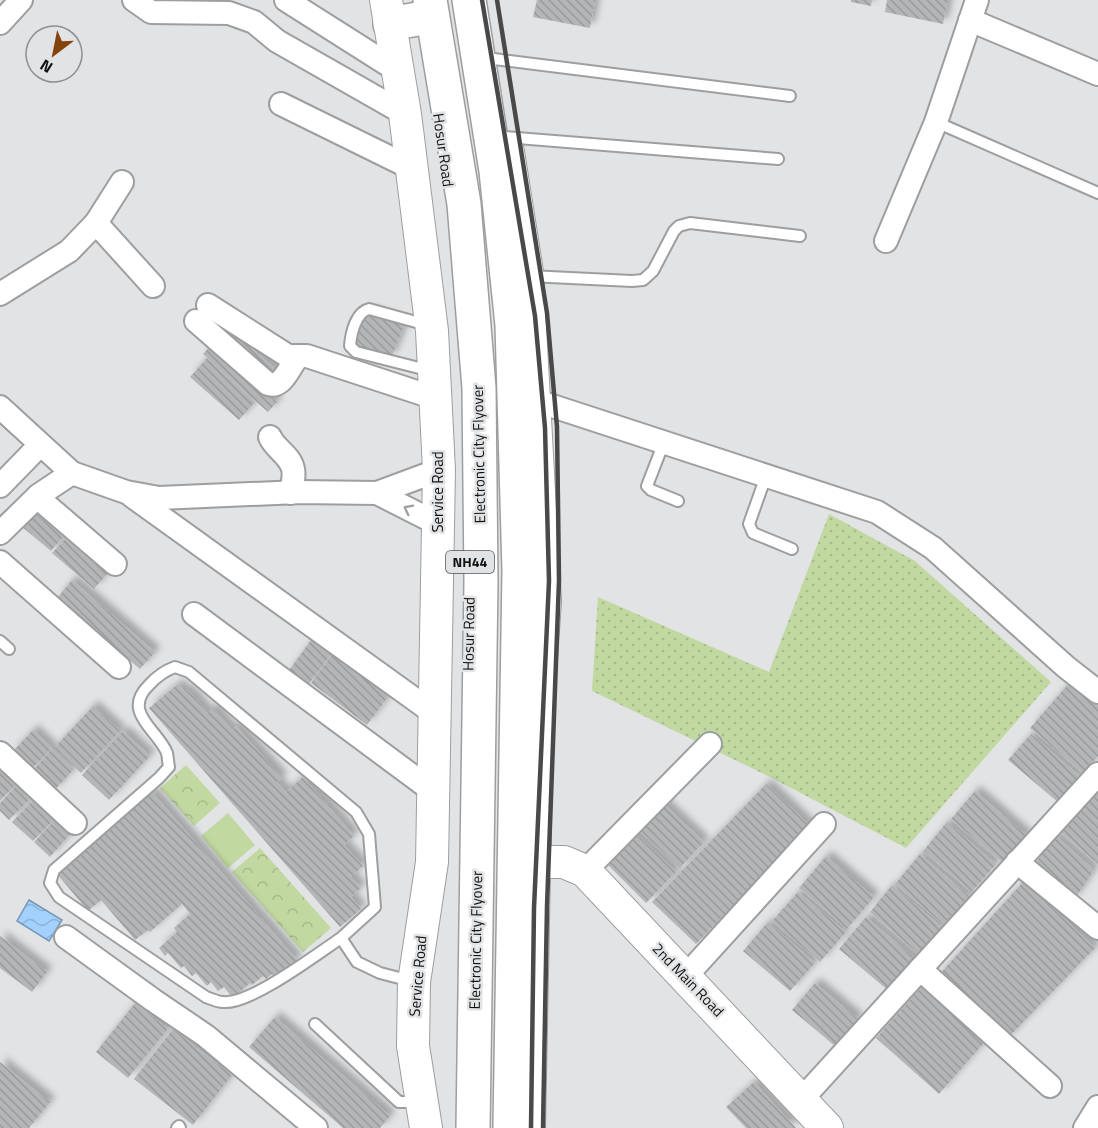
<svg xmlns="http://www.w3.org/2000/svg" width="1098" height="1128" font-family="'Titillium Web',sans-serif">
  <defs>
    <pattern id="grass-dots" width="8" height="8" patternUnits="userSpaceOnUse" patternTransform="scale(1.5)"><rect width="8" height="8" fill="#c1d9a1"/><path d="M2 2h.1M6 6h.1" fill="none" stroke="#a5b98a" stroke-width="1.8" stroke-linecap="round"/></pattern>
    <pattern id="park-crowns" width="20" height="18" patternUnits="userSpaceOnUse" patternTransform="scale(1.5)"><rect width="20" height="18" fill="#c1d9a1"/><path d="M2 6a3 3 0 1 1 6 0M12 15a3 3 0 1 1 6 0" fill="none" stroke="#a5b98a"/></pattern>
    <pattern id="water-waves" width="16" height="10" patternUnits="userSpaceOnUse" patternTransform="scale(1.5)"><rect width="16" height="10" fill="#a3d1fd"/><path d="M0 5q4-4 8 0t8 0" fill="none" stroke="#8bb2d8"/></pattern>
    <pattern id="building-back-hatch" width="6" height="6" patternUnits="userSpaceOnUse" patternTransform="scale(1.5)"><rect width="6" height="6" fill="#b4b5b6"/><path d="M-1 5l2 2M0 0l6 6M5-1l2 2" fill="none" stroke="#9a9b9b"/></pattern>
    <filter id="shadow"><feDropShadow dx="5.5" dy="-5.5" stdDeviation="3" flood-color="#0004"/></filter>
  </defs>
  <rect width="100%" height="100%" fill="#e2e3e5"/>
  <polygon fill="url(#grass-dots)" points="829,514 915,561 1051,682 906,848 768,776 592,691 598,597 769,672"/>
  <g fill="url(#park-crowns)">
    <polygon points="186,765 220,803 194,826 160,788"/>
    <polygon points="260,848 331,928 303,952 232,872"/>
  </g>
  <polygon fill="#c1d9a1" points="228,813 255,845 228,868 201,836"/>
  <polygon fill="url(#water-waves)" stroke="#7797b6" stroke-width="1.5" points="29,900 62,920 49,941 17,921"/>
  <g fill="url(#building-back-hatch)" filter="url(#shadow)">
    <polygon points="537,0 595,0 590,28 533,17"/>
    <polygon points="851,0 872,0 871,6 851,2"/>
    <polygon points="887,0 948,0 943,24 885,12"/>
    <polygon points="207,308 278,372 271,381 198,317"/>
    <polygon points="367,311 404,326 391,358 353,346"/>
    <polygon points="212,344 277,402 268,412 203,354"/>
    <polygon points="207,358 255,402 239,420 190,377"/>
    <polygon points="34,512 63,537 51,551 21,526"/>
    <polygon points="65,539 107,574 94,589 52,553"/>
    <polygon points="72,580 155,652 140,669 57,598"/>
    <polygon points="314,636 333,651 306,688 287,673"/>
    <polygon points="334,652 390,694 367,725 311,683"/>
    <polygon points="1070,682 1098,706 1098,756 1083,773 1030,728"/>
    <polygon points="178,684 185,692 188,690 208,713 213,708 232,730 236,726 282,778 277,782 286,792 303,777 354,836 344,845 363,866 351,877 361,888 351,897 361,909 340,927 149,708"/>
    <polygon points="93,706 120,731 81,773 54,748"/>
    <polygon points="33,730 52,748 31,770 12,752"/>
    <polygon points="123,731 150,756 109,800 82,775"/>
    <polygon points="1031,734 1081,777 1059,803 1008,760"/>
    <polygon points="52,749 74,769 54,791 32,771"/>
    <polygon points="0,768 17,783 0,801"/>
    <polygon points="19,783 33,796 9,820 0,811 0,803"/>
    <polygon points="766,784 810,826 696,944 652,902"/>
    <polygon points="1098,784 1098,864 1057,829"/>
    <polygon points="975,791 1027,836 1003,863 951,819"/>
    <polygon points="152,792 297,960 276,978 272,974 266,979 263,976 252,985 250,983 233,998 224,987 218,991 211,982 207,986 196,973 192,976 184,966 181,968 168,953 165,956 159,948 177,932 174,928 190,914 182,904 150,932 148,930 135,940 101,900 88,911 57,874"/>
    <polygon points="36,797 57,816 33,841 12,822"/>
    <polygon points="663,803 704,842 680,868 638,829"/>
    <polygon points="58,817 73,831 50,857 34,842"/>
    <polygon points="947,822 996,864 972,892 923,851"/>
    <polygon points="634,832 676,872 646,903 605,862"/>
    <polygon points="1055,835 1094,870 1074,900 1033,867"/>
    <polygon points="920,854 970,897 945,926 895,884"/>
    <polygon points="826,856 874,897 847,929 799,888"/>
    <polygon points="1024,881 1095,948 1007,1039 937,977"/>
    <polygon points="892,885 944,929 921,956 870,912"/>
    <polygon points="798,892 846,932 820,962 772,921"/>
    <polygon points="866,917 917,960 890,992 839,949"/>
    <polygon points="768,922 815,963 790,991 743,951"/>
    <polygon points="0,936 47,972 32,992 0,968"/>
    <polygon points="927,981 989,1037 939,1094 876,1038"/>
    <polygon points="815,983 858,1019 835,1046 792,1010"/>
    <polygon points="135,1003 168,1029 128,1078 96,1052"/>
    <polygon points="275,1017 390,1116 380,1128 343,1128 249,1047"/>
    <polygon points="173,1029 232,1075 193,1125 134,1079"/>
    <polygon points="0,1062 50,1102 29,1128 0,1128"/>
    <polygon points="754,1082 796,1128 746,1128 726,1107"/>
  </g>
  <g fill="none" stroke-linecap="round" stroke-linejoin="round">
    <g stroke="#9d9e9f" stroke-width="14">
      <g id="lane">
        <polyline points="494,59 790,96"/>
        <polyline points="936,122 1098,193"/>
        <polyline points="506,137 778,159"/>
        <polyline points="529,276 632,281 643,280 653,271 674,231 679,226 690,223 800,236"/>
        <path d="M427,325L369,309C356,312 351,333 350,346L356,352L431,371"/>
        <polyline points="664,442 647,486 651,490 678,501"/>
        <polyline points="766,476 749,524 753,533 792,549"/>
        <polyline points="0,641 9,649"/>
        <path d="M341,938C317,954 250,1005 223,1002C218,1002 211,999 206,997L59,897L50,883L54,870L159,778L169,767C168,763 168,757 167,753C158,730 121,712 149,685C157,676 164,671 175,667L189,672L356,812L369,834L375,907L341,938L357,962L380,973L411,981"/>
        <polyline points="315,1024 399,1102 419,1102"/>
        <polyline points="177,1128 179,1126 180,1128"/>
      </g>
    </g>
    <g stroke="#9d9e9f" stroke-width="26">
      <g id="street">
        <polyline points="134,0 151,12 229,13 254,22 277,41 405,114"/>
        <polyline points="286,0 398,71"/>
        <polyline points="970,20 1098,74"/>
        <polyline points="0,23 21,0"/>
        <polyline points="281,104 411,168"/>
        <polyline points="96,223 153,286"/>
        <polyline points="886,241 936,122 977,0"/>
        <polyline points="0,294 69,251 96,223 122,182"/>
        <polyline points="208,305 288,356 307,356 435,398"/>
        <path d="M196,321L268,384C282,389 289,368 297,358"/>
        <polyline points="534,400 877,512 933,548 1066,667 1098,692"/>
        <polyline points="0,407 72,473 126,492 159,498 299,492 377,493 439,470"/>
        <path d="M270,437C275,449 290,455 293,469C295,476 292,485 291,493"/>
        <polyline points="0,486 40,445"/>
        <polyline points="377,493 438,524"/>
        <polyline points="132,496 435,714"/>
        <polyline points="37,497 115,564"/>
        <polyline points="0,533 39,495 72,473"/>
        <polyline points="0,562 119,667"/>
        <polyline points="194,614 434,792"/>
        <polyline points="0,753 75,823"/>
        <polyline points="1017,862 1098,928"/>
        <polyline points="585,871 710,744"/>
        <polyline points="66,937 153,1000 206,1036 316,1128"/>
        <polyline points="920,969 1050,1086"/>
        <polyline points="685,977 824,824"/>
        <polyline points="802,1099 1098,774"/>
        <polyline points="1085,1128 1098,1107"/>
      </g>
    </g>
    <g stroke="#9d9e9f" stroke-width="34">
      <g id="secondary">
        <polyline points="386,0 405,114 432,331 439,470 432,862 414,982 413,1046 426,1128"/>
        <polyline points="508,152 527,272 545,601 537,717 529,1128"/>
        <polyline points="533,862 564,862 585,871 827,1128"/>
      </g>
    </g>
    <g stroke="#9d9e9f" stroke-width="36">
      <g id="highway">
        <polyline points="430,0 464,204 479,388 481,582 473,1128"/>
        <polyline points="469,0 496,171 512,325 519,571 510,1128"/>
        <polyline points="390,24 423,18"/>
      </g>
    </g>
    <use href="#lane" stroke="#fff" stroke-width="10"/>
    <use href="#street" stroke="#fff" stroke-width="22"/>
    <use href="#secondary" stroke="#fff" stroke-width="32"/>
    <use href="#highway" stroke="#fff" stroke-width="33"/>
    <g stroke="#494949" stroke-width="4.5">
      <polyline points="482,0 535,316 545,428 549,581 534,908 531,1128"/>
      <polyline points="497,0 547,313 557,427 559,580 547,906 543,1128"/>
    </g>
  </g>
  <defs><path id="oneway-chevron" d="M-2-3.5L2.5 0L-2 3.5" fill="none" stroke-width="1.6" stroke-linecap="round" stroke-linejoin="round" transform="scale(1.5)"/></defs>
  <use stroke="#a0a0a0" href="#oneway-chevron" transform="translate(408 509) rotate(-153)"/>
  <g text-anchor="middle" stroke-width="5" stroke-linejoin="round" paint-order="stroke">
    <rect fill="#e2e3e5" stroke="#505051" stroke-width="1.5" x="446" y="551" width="48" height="22" rx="4.5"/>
    <g font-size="14" font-weight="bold" fill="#111">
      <text x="470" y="567">NH44</text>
    </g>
    <g font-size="15" fill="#111" stroke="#e2e3e5">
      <text transform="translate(443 150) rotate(82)" y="5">Hosur Road</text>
      <text transform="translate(479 454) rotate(-91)" y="5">Electronic City Flyover</text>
      <text transform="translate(438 492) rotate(-90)" y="5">Service Road</text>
      <text transform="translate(469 634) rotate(-89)" y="5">Hosur Road</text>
      <text transform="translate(476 940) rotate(-89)" y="5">Electronic City Flyover</text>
      <text transform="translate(418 976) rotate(-85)" y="5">Service Road</text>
      <text transform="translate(688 980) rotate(46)" y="5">2nd Main Road</text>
    </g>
  </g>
  <g transform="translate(54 54) rotate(212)"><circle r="28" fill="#e2e3e5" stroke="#8e8f90" stroke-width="1.5"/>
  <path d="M0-4.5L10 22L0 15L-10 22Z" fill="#84440c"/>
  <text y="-9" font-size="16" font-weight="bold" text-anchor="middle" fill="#111111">N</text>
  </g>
</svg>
